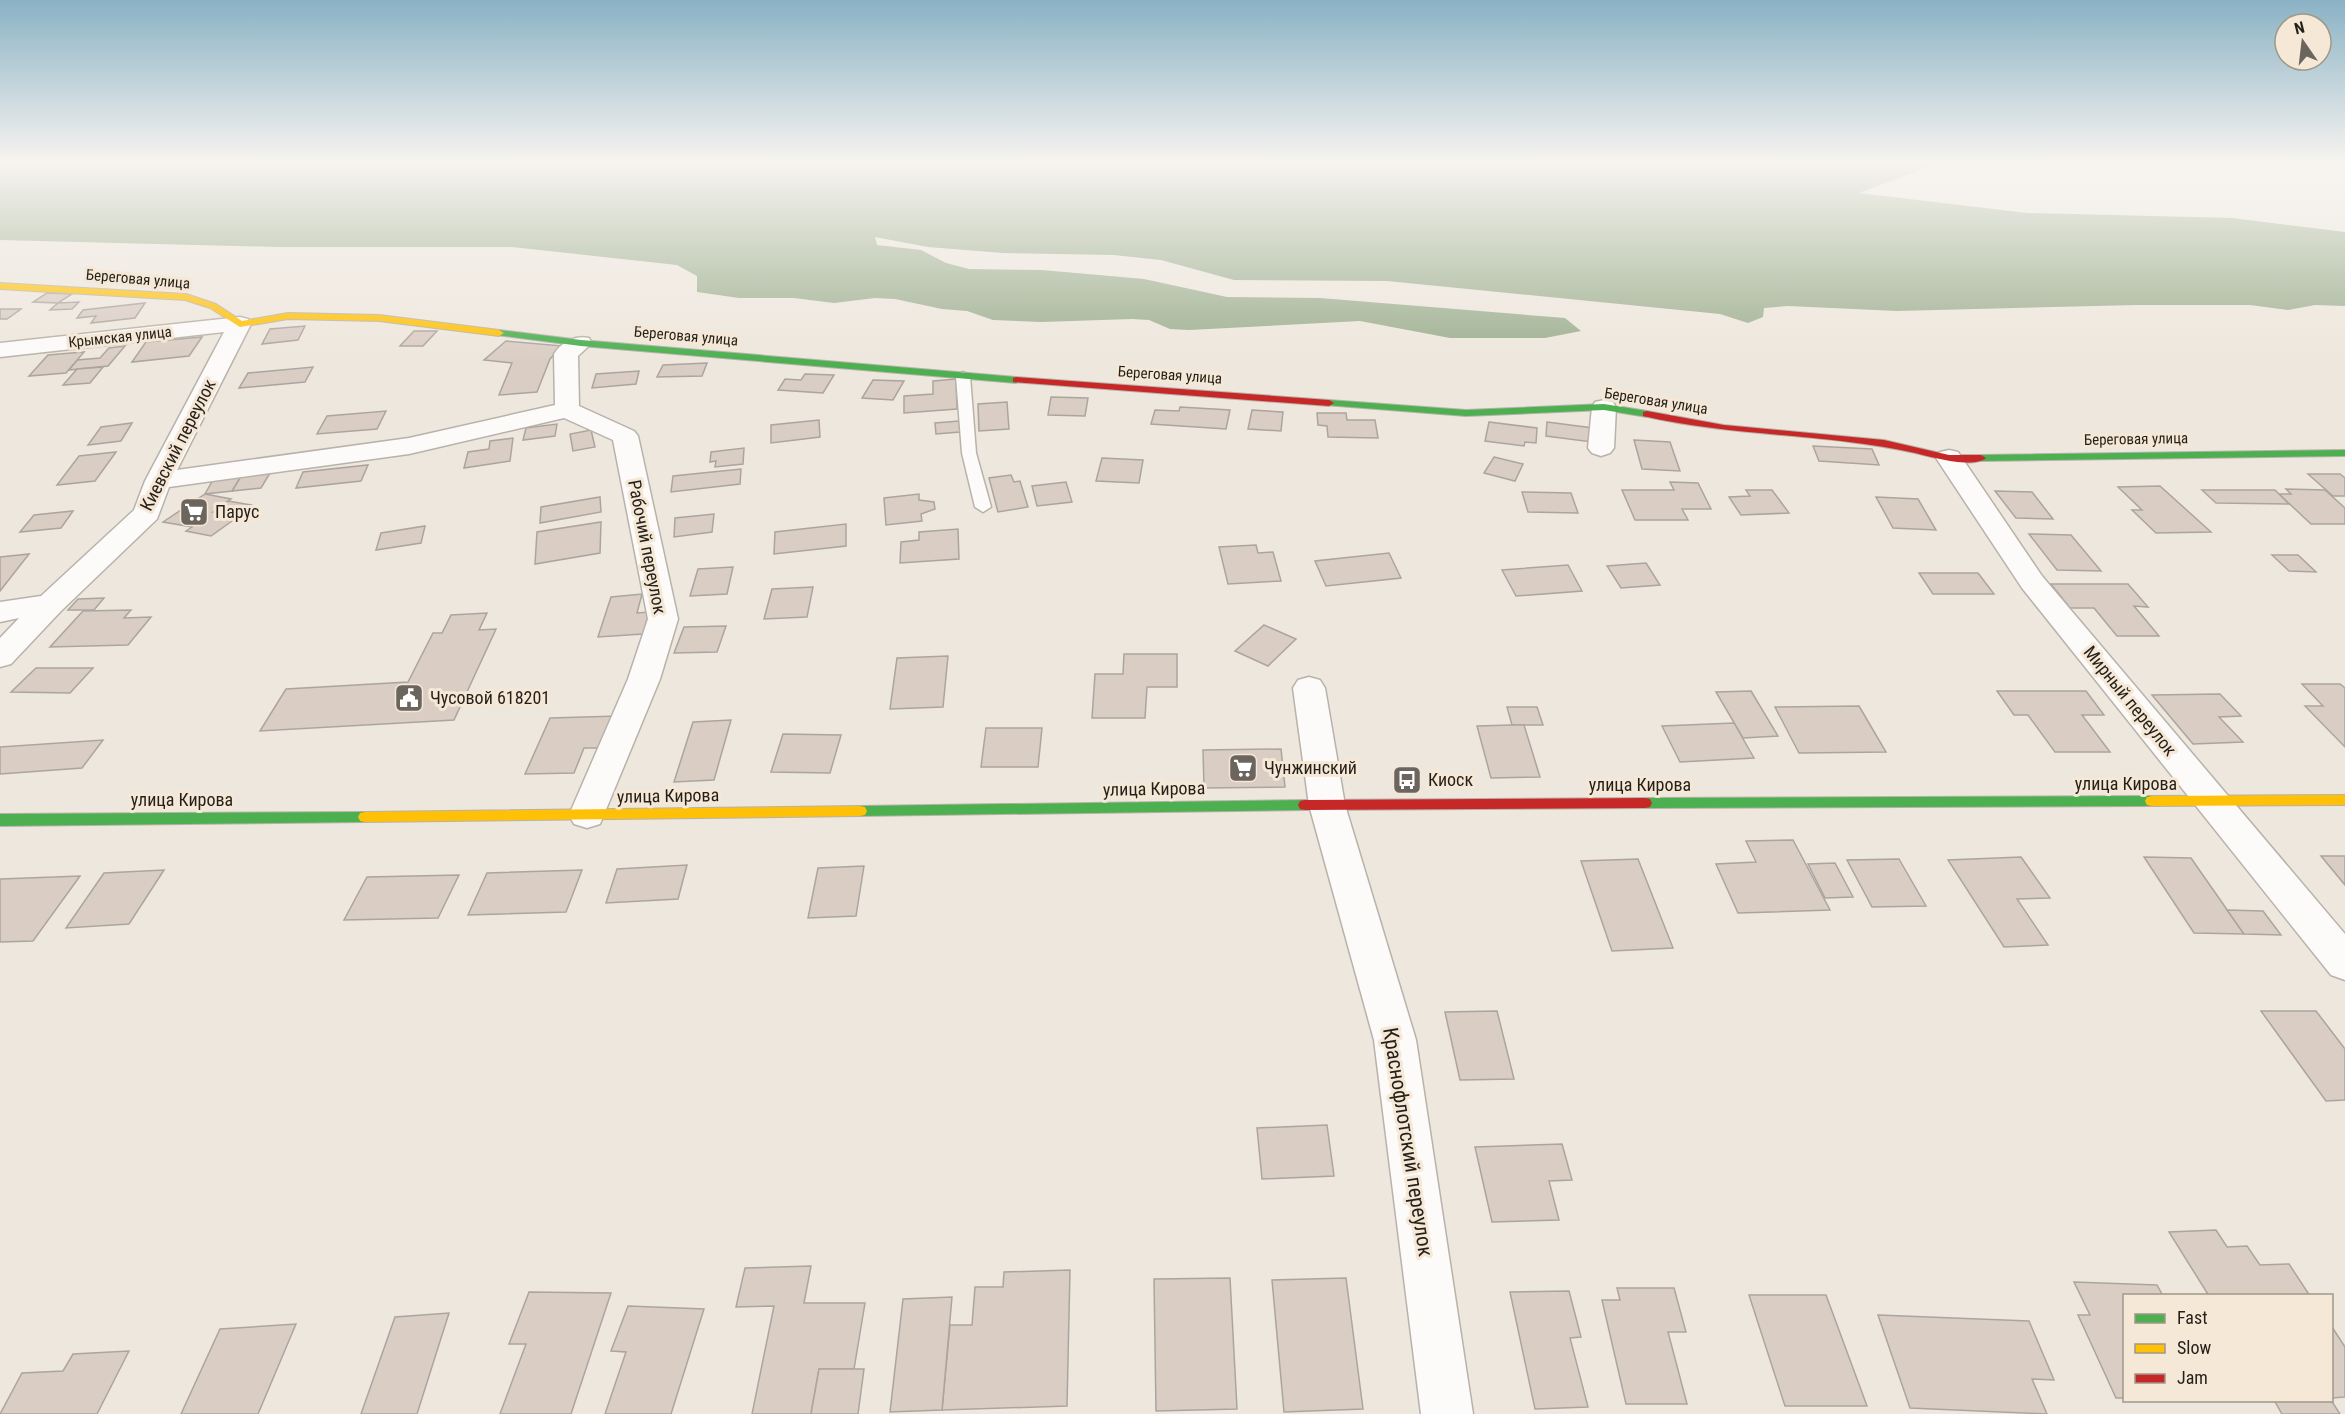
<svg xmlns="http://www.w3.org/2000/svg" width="2345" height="1414" font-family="'Roboto Condensed',sans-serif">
  <rect width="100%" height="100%" fill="#eee7dd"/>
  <polygon fill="#9eb091" points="0,163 1964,163 1931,166 1859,193 2027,213 2232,218 2345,232 2345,306 2315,305 2288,310 2250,305 2136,305 1897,311 1788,306 1764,308 1763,317 1748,323 1720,314 1387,281 1234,280 1161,260 1113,255 1003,253 928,247 875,237 877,245 921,250 946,263 969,269 1042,270 1144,279 1227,297 1320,298 1565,318 1581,331 1545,338 1450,338 1360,321 1189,330 1170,329 1149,320 1132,319 1041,322 993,320 967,311 942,309 895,299 875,298 834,303 794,298 739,298 697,292 697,276 677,265 512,247 280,247 0,240"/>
  <g fill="#dacdc4" stroke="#aca59f" stroke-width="1.5">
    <polygon points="47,293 72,294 58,303 33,302"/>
    <polygon points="79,302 72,309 50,310 58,303"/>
    <polygon points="145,303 135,318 91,323 96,316 77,318 83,310"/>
    <polygon points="0,309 21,309 7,319 0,319"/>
    <polygon points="305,326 298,340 262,344 270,329"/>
    <polygon points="414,331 437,331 423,346 400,346"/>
    <polygon points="202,337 189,356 132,362 146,342"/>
    <polygon points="506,341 563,346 550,359 537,392 499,395 512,363 484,360"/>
    <polygon points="125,346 108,366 69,370 77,360 100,358 109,348"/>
    <polygon points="84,352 66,373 29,376 48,355"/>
    <polygon points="707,363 702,376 657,377 663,365"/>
    <polygon points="103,367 90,383 63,385 77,369"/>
    <polygon points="313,367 305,382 239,388 248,373"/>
    <polygon points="639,371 636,384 592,388 596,374"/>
    <polygon points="805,374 834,375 823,393 778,390 785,379 801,380"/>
    <polygon points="956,379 957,409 904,413 904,396 933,394 933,381"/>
    <polygon points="873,380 904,381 893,400 862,398"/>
    <polygon points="1051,397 1088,398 1085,416 1048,415"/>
    <polygon points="1007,402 1009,429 979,431 978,404"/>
    <polygon points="1180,407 1230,410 1226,429 1151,424 1155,410 1179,411"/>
    <polygon points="1252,410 1283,412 1281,431 1248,429"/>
    <polygon points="386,411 377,429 317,434 327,416"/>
    <polygon points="1317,413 1346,413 1347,420 1375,420 1378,438 1328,437 1327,426 1318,425"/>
    <polygon points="819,420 820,437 771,443 771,425"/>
    <polygon points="959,421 960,432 936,434 935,423"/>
    <polygon points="1489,422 1537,428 1536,443 1525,442 1524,446 1485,441"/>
    <polygon points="1547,422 1593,428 1592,442 1546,436"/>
    <polygon points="132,423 121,441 88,445 101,427"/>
    <polygon points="557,424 555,436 523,440 526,428"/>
    <polygon points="591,430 595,447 573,451 570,434"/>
    <polygon points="513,438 510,461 464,468 468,452 489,449 490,441"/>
    <polygon points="1634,440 1670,442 1680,471 1642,469"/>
    <polygon points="1813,446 1872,449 1879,465 1819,461"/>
    <polygon points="744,448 743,464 715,467 716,461 710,462 711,452"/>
    <polygon points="116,452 95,481 57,485 79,456"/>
    <polygon points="1494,457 1523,464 1515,481 1484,473"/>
    <polygon points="1102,458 1143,460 1139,483 1096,481"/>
    <polygon points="368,465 361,481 296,488 303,472"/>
    <polygon points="741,469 740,484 671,492 673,476"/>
    <polygon points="270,473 261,488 232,491 241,476"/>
    <polygon points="2308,474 2340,474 2345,478 2345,496 2333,496"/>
    <polygon points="1011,475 1014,482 1020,481 1028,507 998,512 989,478"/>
    <polygon points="241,476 232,491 205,494 214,478"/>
    <polygon points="1066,482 1072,502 1037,506 1032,486"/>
    <polygon points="1670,482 1698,483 1711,509 1682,509 1688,520 1635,520 1622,490 1674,490"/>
    <polygon points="2160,486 2211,532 2156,533 2132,510 2142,510 2118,487"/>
    <polygon points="2286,489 2325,490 2345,508 2345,524 2311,524 2279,494 2291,494"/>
    <polygon points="1746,490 1772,490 1789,513 1741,515 1729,497 1750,496"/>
    <polygon points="2202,490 2275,490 2289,504 2216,503"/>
    <polygon points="1995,491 2032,492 2053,519 2016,518"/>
    <polygon points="1522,492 1571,493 1578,513 1528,512"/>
    <polygon points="205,494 231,499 213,512 239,516 211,536 186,531 192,527 163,522"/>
    <polygon points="919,494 919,500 934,502 935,509 921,514 922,521 886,525 884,498"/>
    <polygon points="600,497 601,512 540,523 541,507"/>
    <polygon points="1876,497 1918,499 1936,530 1893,528"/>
    <polygon points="228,501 251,505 236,516 213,512"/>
    <polygon points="73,511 61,528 20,532 34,515"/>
    <polygon points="714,514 712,532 674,537 675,518"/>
    <polygon points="601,522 600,553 535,564 537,532"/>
    <polygon points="846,524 846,546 774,554 775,532"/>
    <polygon points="425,526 421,543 376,550 381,533"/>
    <polygon points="958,529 959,559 900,563 901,542 919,540 919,532"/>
    <polygon points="2029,534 2071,535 2101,571 2057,570"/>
    <polygon points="1256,545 1258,553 1273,552 1281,581 1228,584 1219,547"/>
    <polygon points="1389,553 1401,578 1326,586 1315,561"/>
    <polygon points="29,554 0,591 0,557"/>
    <polygon points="2272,555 2298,555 2316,572 2289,571"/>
    <polygon points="1646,563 1660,585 1621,588 1607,566"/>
    <polygon points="1568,565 1582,591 1516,596 1502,570"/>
    <polygon points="733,567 727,594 690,596 698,569"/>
    <polygon points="1919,573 1978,573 1994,594 1933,594"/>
    <polygon points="2051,584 2128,584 2148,607 2134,606 2159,636 2117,636 2094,608 2070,608"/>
    <polygon points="813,587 807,617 764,619 772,589"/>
    <polygon points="642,594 637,613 649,612 643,634 598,637 611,597"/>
    <polygon points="104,598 94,610 68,610 78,599"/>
    <polygon points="131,610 124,618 151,617 128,645 50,647 83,611"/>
    <polygon points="487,613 479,630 496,629 454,720 260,731 286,689 408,682 433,633 442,633 451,615"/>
    <polygon points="1264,625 1296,639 1268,666 1235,651"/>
    <polygon points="726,626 717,652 674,653 684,627"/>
    <polygon points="1124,654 1177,654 1177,687 1147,687 1145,718 1092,718 1095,674 1123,674"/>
    <polygon points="948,656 943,707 890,709 897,658"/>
    <polygon points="36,668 93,668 70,693 11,692"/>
    <polygon points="2302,684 2340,684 2345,688 2345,747 2305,706 2323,706"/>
    <polygon points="1751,691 1778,736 1743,738 1716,692"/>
    <polygon points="1997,691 2086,691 2104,715 2082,715 2110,752 2055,752 2028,715 2014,715"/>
    <polygon points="2220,694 2241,716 2219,717 2243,742 2193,744 2152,695"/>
    <polygon points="1859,706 1886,752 1799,753 1775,707"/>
    <polygon points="1507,707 1537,707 1543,725 1512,725"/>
    <polygon points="618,716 605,748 584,748 574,773 525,774 550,718"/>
    <polygon points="731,720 714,780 674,782 693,722"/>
    <polygon points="1734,723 1754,758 1680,762 1662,726"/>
    <polygon points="1512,725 1524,725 1540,777 1491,778 1477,726"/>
    <polygon points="986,728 1042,728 1038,767 981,767"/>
    <polygon points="783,734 841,735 830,773 771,772"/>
    <polygon points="103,740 82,768 0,774 0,747"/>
    <polygon points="1281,749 1285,787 1204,788 1203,750"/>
    <polygon points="1793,840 1830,910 1738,913 1716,864 1756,862 1746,841"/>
    <polygon points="2321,856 2345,856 2345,885"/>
    <polygon points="2021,857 2050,898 2017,899 2048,945 2004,947 1948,860"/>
    <polygon points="2144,857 2191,858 2244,934 2194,933"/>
    <polygon points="1638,859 1673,948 1612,951 1581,861"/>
    <polygon points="1899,859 1926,906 1872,907 1847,860"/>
    <polygon points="1835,863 1853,897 1825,898 1808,864"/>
    <polygon points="687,865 678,899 606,903 617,869"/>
    <polygon points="864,866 856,916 808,918 818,868"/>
    <polygon points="164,870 129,924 66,928 104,873"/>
    <polygon points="582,870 566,912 468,915 487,873"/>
    <polygon points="459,875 438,918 344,920 367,877"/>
    <polygon points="80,876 33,941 0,942 0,879"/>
    <polygon points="2227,910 2263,911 2281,935 2244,934"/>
    <polygon points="1497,1011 1514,1079 1460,1080 1445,1012"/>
    <polygon points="2261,1011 2316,1011 2345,1049 2345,1100 2326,1101"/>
    <polygon points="1327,1125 1334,1176 1262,1179 1257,1128"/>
    <polygon points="1562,1144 1572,1180 1549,1181 1559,1220 1492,1222 1475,1147"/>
    <polygon points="2216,1230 2227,1247 2247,1246 2260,1265 2289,1264 2310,1296 2209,1296 2169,1232"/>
    <polygon points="811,1266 804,1303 865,1303 854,1369 819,1369 811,1414 752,1414 774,1306 736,1307 745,1268"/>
    <polygon points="1070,1270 1067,1406 942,1410 950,1325 972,1325 975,1287 1003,1287 1004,1272"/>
    <polygon points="1230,1278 1237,1409 1156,1411 1154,1279"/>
    <polygon points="1346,1278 1363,1409 1284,1412 1272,1280"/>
    <polygon points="2074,1282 2157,1285 2163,1296 2124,1296 2124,1398 2116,1398 2078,1315 2090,1315"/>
    <polygon points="1617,1288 1674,1288 1686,1332 1668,1332 1687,1404 1626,1404 1602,1300 1620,1300"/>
    <polygon points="1569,1291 1581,1337 1570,1338 1588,1407 1535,1409 1510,1292"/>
    <polygon points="529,1292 611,1293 571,1414 500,1414 526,1344 509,1344"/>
    <polygon points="1749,1295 1826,1295 1867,1406 1785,1406"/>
    <polygon points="952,1297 942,1410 890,1412 903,1299"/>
    <polygon points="628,1306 704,1309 671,1414 605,1414 626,1352 611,1351"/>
    <polygon points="449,1313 417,1414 361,1414 395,1317"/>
    <polygon points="1878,1315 2029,1321 2054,1380 2032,1379 2047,1414 1910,1408"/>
    <polygon points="296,1324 258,1414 181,1414 220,1329"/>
    <polygon points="2332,1327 2345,1347 2345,1397 2332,1398"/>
    <polygon points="129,1351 97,1414 0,1414 22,1373 63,1371 73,1354"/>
    <polygon points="819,1369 864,1369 858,1414 811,1414"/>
    <polygon points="2274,1400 2331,1400 2340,1414 2282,1414"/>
  </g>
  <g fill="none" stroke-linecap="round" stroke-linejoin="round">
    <g stroke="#b8b2aa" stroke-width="3">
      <polygon id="lane" points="963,372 970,376 976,453 991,507 983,512 975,507 962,453 956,376"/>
    </g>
    <g stroke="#b8b2aa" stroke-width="3">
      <g id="street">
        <path d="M240,317L248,319L251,324L177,470L409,438L555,405L554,354C562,342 575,335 589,338L592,343L578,356L579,406L634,431L638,436L678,619L660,679L600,824L587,828L574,824L569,815L628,679L648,619L613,440L564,418L409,454L169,487L157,519L61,611L11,664L0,667V638L19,618L0,622V602L41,596L134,510L145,481L224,332L0,357V343Z"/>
        <polygon points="1604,400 1613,402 1616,407 1614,448 1610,453 1601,456 1592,453 1588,448 1592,407 1595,402"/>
        <polygon points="1949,450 1958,452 2042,576 2345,934 2345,980 2331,975 2022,588 1936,458 1940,452"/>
        <polygon points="1309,677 1320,680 1325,688 1345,805 1416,1040 1473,1414 1421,1414 1374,1040 1309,805 1293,688 1298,680"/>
      </g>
    </g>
    <g stroke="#b8b2aa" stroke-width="2">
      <g id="fast">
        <polygon points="499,330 581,340 1016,377 1021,380 1016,383 581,346 496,335 494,333"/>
        <polygon points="1329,400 1466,410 1604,404 1647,411 1652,414 1647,417 1604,410 1466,416 1325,405 1324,403"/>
        <polygon points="2345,450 2345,456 1981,461 1976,458 1981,455"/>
        <polygon points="2152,796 2157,797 2159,801 2157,805 2152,806 1645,808 1640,807 1638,803 1640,799 1645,798"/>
        <polygon points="1305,800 1310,801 1312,805 1310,809 1305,810 860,816 855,815 853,811 855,807 860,806"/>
        <polygon points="365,812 370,813 372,817 370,821 365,822 0,826 0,814"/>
      </g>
    </g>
    <g stroke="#b8b2aa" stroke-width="2">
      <g id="slow">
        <polygon points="0,283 186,294 216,304 242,321 288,313 379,315 499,330 504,333 499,336 379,321 288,319 240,327 210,308 185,300 0,289"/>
        <polygon points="2345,795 2345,805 2152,806 2147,805 2145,801 2147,797 2152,796"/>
        <polygon points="860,806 865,807 867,811 865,815 860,816 365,822 360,821 358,817 360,813 365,812"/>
      </g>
    </g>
    <g stroke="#b8b2aa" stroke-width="2">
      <g id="jam">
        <polygon points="1016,377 1329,400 1334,403 1329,406 1013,382 1013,378"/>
        <path d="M1647,411L1724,425L1884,440L1949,455H1981L1986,458C1973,469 1931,457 1915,453C1826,433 1733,437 1643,416V412Z"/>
        <polygon points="1645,798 1650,799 1652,803 1650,807 1645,808 1305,810 1300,809 1298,805 1300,801 1305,800"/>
      </g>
    </g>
    <use href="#lane" fill="#fcfbfa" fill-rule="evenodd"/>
    <use href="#street" fill="#fcfbfa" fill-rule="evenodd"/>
    <use href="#fast" fill="#4caf50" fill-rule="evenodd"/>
    <use href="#slow" fill="#ffc107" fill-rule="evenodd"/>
    <use href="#jam" fill="#c62828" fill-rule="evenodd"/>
  </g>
  <linearGradient id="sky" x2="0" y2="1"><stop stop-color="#8ab2c5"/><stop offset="0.45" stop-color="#f7f4f0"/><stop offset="1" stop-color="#f7f4f0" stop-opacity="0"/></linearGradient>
  <rect width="2345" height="361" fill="url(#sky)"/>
  <defs>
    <g id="supermarket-square" transform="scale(1.5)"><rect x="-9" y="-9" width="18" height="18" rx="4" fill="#6b655e" stroke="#f5e8d6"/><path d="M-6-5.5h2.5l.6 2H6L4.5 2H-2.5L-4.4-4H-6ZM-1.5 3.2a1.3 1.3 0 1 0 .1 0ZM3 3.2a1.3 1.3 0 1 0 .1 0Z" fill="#fff"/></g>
    <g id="civic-square" transform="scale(1.5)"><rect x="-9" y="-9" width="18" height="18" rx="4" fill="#6b655e" stroke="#f5e8d6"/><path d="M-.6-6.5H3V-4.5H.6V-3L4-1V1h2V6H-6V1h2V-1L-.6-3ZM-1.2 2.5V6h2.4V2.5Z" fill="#fff"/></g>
    <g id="bus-square" transform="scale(1.5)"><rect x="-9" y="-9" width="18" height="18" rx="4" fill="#6b655e" stroke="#f5e8d6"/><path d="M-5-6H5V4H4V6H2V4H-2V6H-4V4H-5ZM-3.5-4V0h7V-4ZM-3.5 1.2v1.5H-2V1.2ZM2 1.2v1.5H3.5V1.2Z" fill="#fff"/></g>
  </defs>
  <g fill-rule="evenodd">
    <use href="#supermarket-square" x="194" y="512"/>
    <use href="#civic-square" x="409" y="698"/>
    <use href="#supermarket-square" x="1243" y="768"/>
    <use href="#bus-square" x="1407" y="780"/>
  </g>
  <g text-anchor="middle" stroke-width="6" stroke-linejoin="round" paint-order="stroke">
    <g font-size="15" fill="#241f19" stroke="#f5e8d6">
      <text transform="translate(138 279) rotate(5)" y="5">Береговая улица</text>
      <text transform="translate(686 336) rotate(5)" y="5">Береговая улица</text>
      <text transform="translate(120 337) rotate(-6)" y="5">Крымская улица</text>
      <text transform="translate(1170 375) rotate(4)" y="5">Береговая улица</text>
      <text transform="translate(1656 401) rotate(9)" y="5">Береговая улица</text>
      <text transform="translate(2136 439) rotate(-1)" y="5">Береговая улица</text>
    </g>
    <g font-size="18" fill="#241f19" stroke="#f5e8d6">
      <text transform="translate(178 445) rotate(-63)" y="6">Киевский переулок</text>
      <text transform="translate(647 547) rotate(79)" y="6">Рабочий переулок</text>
      <text transform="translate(2130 701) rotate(51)" y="6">Мирный переулок</text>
      <text x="2126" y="790">улица Кирова</text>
      <text x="1640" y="791">улица Кирова</text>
      <text transform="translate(1154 789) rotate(-1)" y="6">улица Кирова</text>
      <text transform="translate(668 796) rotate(-1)" y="6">улица Кирова</text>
      <text x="182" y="806">улица Кирова</text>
    </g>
    <g font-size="18" fill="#241f19" stroke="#f5e8d6" text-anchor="start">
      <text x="215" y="518">Парус</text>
      <text x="430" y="704">Чусовой 618201</text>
      <text x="1264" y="774">Чунжинский</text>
      <text x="1428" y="786">Киоск</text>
    </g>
    <g font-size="21" fill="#241f19" stroke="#f5e8d6">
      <text transform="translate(1408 1142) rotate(81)" y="7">Краснофлотский переулок</text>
    </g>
  </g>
  <rect x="2123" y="1294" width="210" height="108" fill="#f5e8d6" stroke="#a1988a" stroke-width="1.5"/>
  <rect x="2135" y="1314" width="30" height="9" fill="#4caf50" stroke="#a1988a" stroke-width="1.5"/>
  <text x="2177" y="1324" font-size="18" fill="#241f19">Fast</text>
  <rect x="2135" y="1344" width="30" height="9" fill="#ffc107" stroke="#a1988a" stroke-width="1.5"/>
  <text x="2177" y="1354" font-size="18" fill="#241f19">Slow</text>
  <rect x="2135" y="1374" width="30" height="9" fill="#c62828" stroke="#a1988a" stroke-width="1.5"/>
  <text x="2177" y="1384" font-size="18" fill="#241f19">Jam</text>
  <g transform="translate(2303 42) rotate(346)"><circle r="28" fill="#f5e8d6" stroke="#a1988a" stroke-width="1.5"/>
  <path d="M0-4.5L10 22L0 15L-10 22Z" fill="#6b655e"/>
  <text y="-9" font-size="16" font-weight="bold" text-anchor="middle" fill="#241f19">N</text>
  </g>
</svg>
